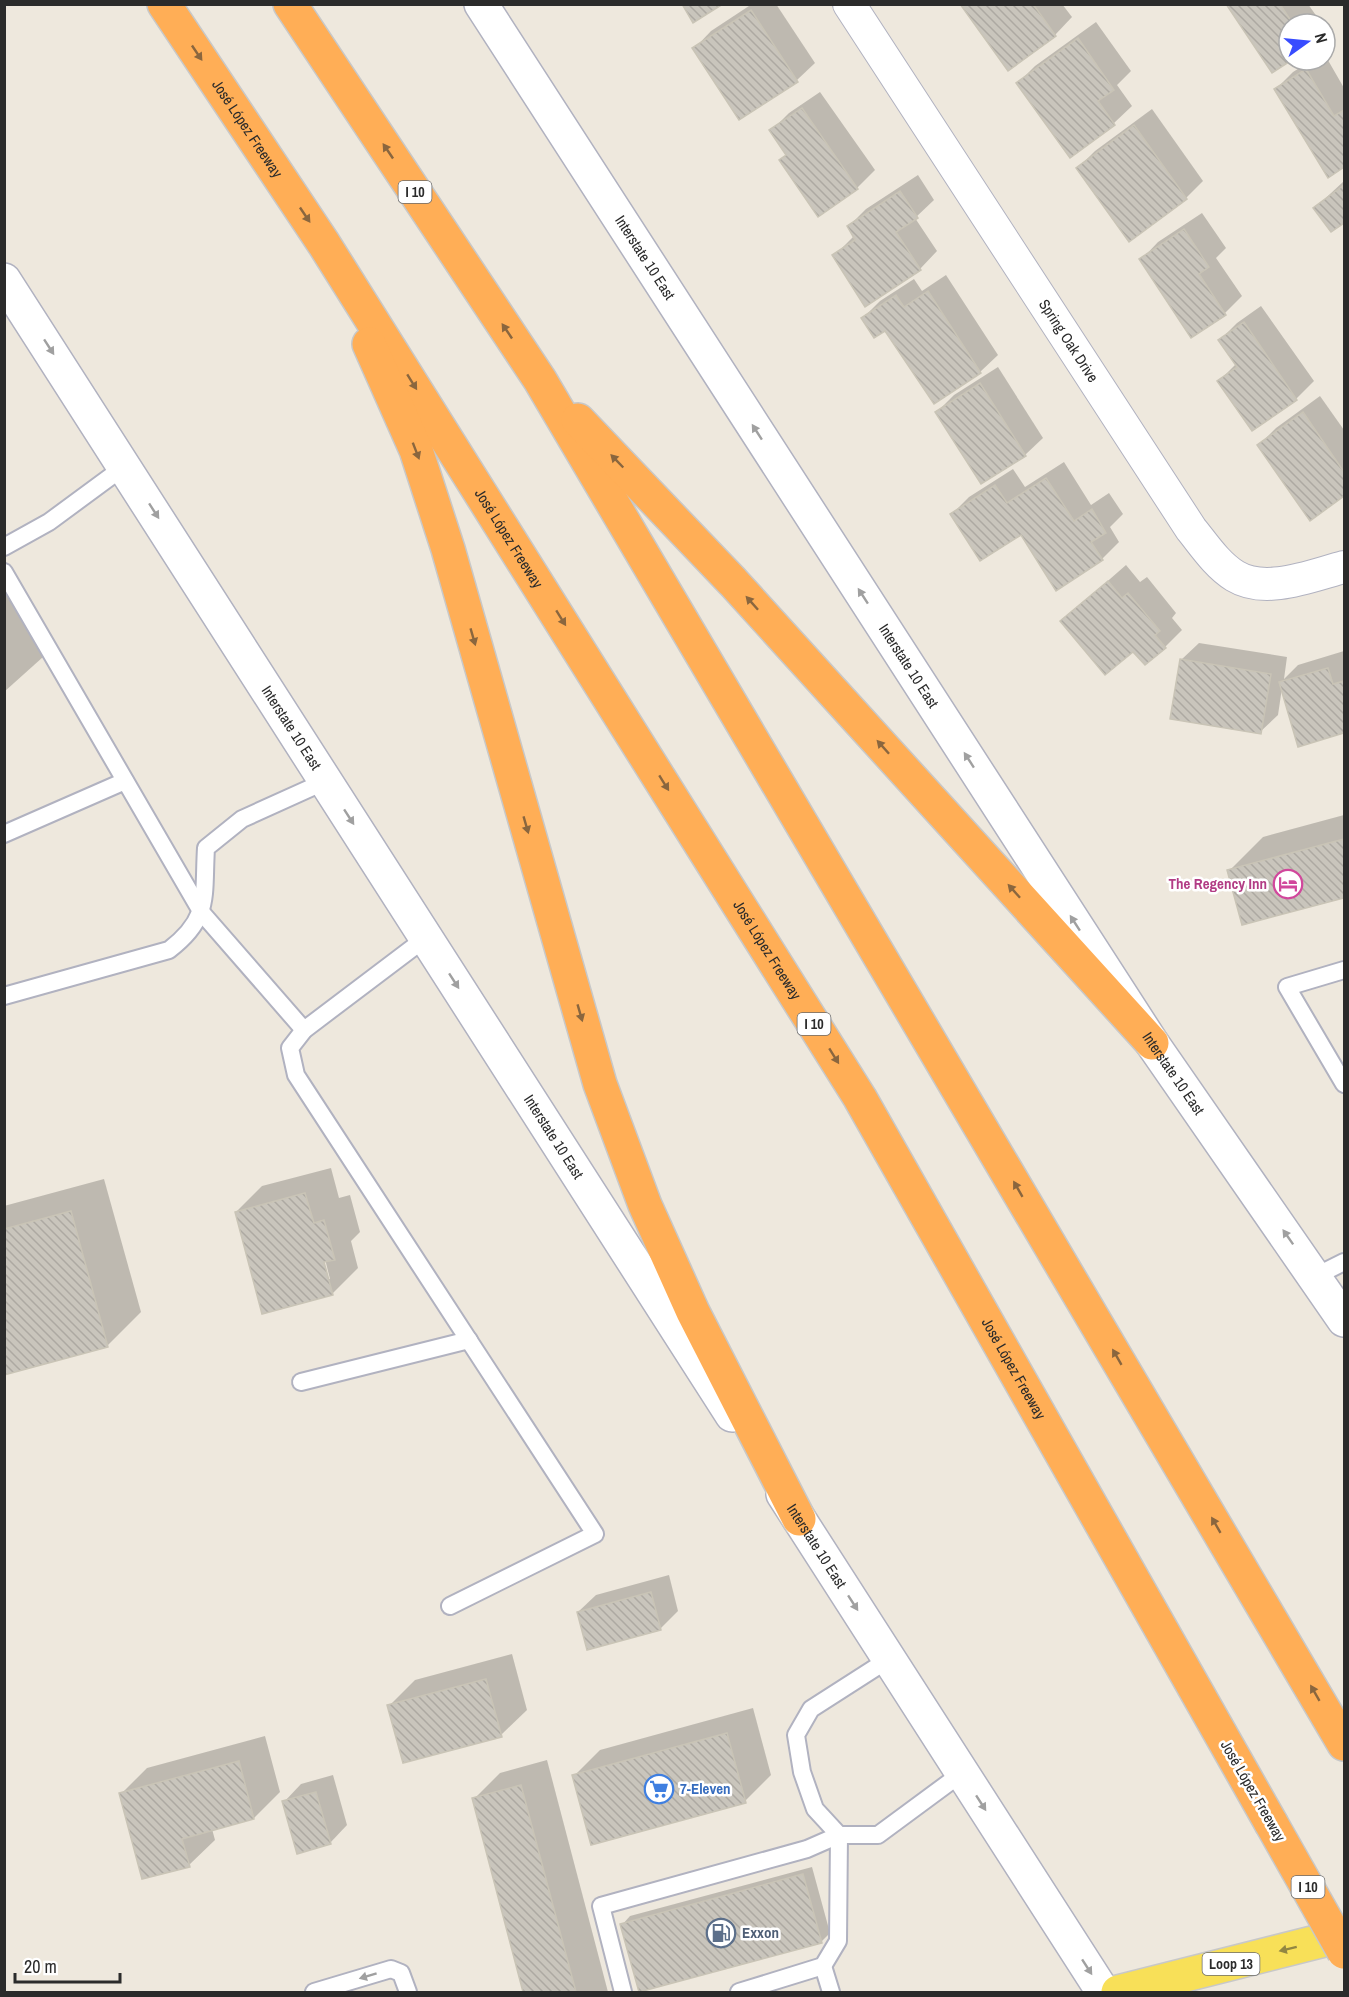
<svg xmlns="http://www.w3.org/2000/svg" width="1349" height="1997" font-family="'Archivo Narrow',sans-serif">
  <defs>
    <pattern id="building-back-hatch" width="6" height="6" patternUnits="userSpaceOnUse" patternTransform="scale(1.5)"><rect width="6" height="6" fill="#c9c5bc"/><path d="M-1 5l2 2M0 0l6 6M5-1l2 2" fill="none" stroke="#ada9a2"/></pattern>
  </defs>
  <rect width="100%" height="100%" fill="#eee8dd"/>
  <g fill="#0003" fill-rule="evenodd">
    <polygon points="752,4 776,4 815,63 797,80 739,118 694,49 711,31"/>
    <polygon points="962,4 1062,4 1072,17 1055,35"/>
    <polygon points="1228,4 1308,4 1322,24 1289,24 1289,60"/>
    <polygon points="1096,22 1131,71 1117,85 1132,106 1114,123 1070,156 1018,83 1035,66"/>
    <polygon points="1325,55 1344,88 1344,165 1328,176 1276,89 1293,72 1312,60 1325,60"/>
    <polygon points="820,92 875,170 857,188 819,215 787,154 771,131 789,113"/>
    <polygon points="1152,109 1203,181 1186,198 1078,168 1095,151"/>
    <polygon points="918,175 934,200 915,218 937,251 920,269 834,256 854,236 849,226 866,209"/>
    <polygon points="1344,181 1344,221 1331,230 1315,208"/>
    <polygon points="1202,213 1226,248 1216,258 1242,296 1225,313 1141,260 1158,242"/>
    <polygon points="946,275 998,355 980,372 863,318 880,301 914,279 922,291"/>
    <polygon points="1261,306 1314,381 1296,399 1252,429 1219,381 1236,364 1220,340 1237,323"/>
    <polygon points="998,367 1043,438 1025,455 937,412 954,395"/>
    <polygon points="1320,396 1344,430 1344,494 1310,518 1259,445 1276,428"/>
    <polygon points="1064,462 1091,505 1109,493 1123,514 1110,527 1119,542 1102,559 952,514 969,497 1013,469 1025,487"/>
    <polygon points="1126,565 1140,582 1147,577 1176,613 1172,618 1182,630 1165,647 1134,650 1062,621"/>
    <polygon points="13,583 43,657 4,692 4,587"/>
    <polygon points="1199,643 1287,657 1284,679 1298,665 1344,651 1344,732 1299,745 1282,688 1278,715 1260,732 1181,660"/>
    <polygon points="1344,815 1344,896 1243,923 1229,871 1263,837"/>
    <path d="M331,1168L339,1198L350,1195L360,1232L351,1241L358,1268L332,1294L236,1212L262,1186ZM324,1255L330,1279H327L321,1256Z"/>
    <polygon points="104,1179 141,1312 107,1346 4,1373 4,1206"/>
    <polygon points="669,1575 678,1611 661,1628 588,1648 578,1612 596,1595"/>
    <polygon points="512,1654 527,1710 501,1735 389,1706 415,1680"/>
    <polygon points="753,1708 771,1775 745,1801 574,1776 600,1750"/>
    <polygon points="265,1736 280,1792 254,1818 212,1829 215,1840 189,1865 121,1794 147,1768"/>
    <polygon points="547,1760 608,1992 525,1992 474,1799 500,1773"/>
    <polygon points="333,1775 347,1825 330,1843 284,1802 301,1784"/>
    <polygon points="812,1867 830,1933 822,1941 622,1925 630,1916"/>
  </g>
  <g fill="url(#building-back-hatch)" stroke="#c9c4b6" stroke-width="1.5">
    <polygon points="682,4 723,4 693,23"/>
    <polygon points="960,4 1033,4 1056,36 1008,71"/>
    <polygon points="1226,4 1280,4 1293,24 1289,24 1289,60 1292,60 1272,73"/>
    <polygon points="751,10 798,82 739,120 692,48"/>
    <polygon points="1078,38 1114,90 1098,101 1115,125 1070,158 1016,83"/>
    <polygon points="1306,69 1334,116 1344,110 1344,167 1328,178 1274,89"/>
    <polygon points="802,108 858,189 818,217 779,160 786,155 769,130"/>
    <polygon points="1134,125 1187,199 1129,242 1076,168"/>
    <polygon points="1344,185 1344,223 1331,232 1313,208"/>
    <polygon points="900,191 918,218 896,232 921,270 865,307 832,255 855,240 847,226"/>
    <polygon points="1184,229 1209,267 1199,274 1226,315 1191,338 1139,259"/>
    <polygon points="928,291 981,373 934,404 885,331 874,338 861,318 896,295 904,307"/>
    <polygon points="1244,322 1297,400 1252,431 1217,381 1237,367 1218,340"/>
    <polygon points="980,383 1026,456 981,484 935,412"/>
    <polygon points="1303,412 1344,472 1344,496 1310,521 1257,445"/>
    <polygon points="1046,478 1074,521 1092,509 1106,533 1091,542 1103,560 1056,591 1021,535 980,561 950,514 995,485 1007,503"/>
    <polygon points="1108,581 1122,598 1128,593 1160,631 1155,635 1166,648 1145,665 1133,652 1105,675 1060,621"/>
    <polygon points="1180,659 1271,674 1261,734 1170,719"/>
    <polygon points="1328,668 1333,684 1344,681 1344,733 1298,747 1279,682"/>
    <polygon points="1344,839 1344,898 1242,925 1227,870"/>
    <polygon points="305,1193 314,1223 324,1220 335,1260 324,1262 333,1295 262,1314 235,1212"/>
    <polygon points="71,1211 108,1347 4,1375 4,1229"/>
    <polygon points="651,1592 661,1630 587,1650 577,1612"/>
    <polygon points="486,1679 502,1737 403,1763 387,1705"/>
    <polygon points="727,1733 746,1803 591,1845 572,1775"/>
    <polygon points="239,1761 254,1819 182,1839 190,1867 142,1879 119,1793"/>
    <polygon points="521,1785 576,1992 523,1992 472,1798"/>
    <polygon points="316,1792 331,1844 297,1854 282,1801"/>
    <polygon points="803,1874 822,1943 639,1992 620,1924"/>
  </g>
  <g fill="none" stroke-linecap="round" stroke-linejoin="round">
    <g stroke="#b1b2c0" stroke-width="20">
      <g id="lane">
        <polyline points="4,547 49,522 125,466"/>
        <polyline points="4,572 202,913 304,1030"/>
        <polyline points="4,834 125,781"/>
        <polyline points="427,937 304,1030 290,1048 296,1075 595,1534 450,1606"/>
        <polyline points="1344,970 1287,987 1344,1084"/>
        <path d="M4,996L169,950C211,918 203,896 206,848L242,819L326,781"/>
        <polyline points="1316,1276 1344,1262"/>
        <polyline points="301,1382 469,1340"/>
        <polyline points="889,1659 811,1709 796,1735 802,1772 815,1809 839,1835 878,1835 962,1773"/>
        <polyline points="823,1966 831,1992"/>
        <polyline points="314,1992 391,1969 401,1973 408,1992"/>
        <polyline points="623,1992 601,1906 807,1849 839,1835 838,1941 823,1966 739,1992"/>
      </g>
    </g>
    <g stroke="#b1b2c0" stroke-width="34">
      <g id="street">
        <path id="s1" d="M849,4L1191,529C1204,545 1217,565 1235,576C1266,595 1313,575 1344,567"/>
      </g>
    </g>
    <g stroke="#b1b2c0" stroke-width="36">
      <g id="secondary">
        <path id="s2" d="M481,4L1152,1043L1344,1320"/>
        <path id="s3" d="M4,280L732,1415"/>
        <path id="s4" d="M783,1494L1103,1992"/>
      </g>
    </g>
    <g stroke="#c8c8c8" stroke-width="36">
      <polyline id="primary" points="1118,1992 1344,1935"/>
    </g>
    <g stroke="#c8c8c8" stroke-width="36">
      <g id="highway">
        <path id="s5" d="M164,4L324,244L860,1098L1271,1823"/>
        <polyline points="290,4 540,380 1344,1744"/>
        <polyline points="369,344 416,450 448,549 600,1084 645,1205 693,1312 799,1519"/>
        <polyline points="578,420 733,582 1152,1043"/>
      </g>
    </g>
    <use href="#lane" stroke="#fff" stroke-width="16"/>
    <use href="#street" stroke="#fff" stroke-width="32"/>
    <use href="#secondary" stroke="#fff" stroke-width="33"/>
    <use href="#primary" stroke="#f8e058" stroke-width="33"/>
    <use href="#highway" stroke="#ffae56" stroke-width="33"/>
    <g stroke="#c8c8c8" stroke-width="36" stroke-linecap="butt">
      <polyline id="highway-bridge" points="1271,1823 1344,1952"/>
    </g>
    <use href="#highway-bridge" stroke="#ffae56" stroke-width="33"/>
  </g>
  <defs><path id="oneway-solid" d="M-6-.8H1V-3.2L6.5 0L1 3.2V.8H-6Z" transform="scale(1.5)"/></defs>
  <g fill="#8a663e">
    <use href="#oneway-solid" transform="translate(197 53) rotate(56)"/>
    <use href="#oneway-solid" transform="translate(388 151) rotate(-124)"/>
    <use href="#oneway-solid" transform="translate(305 215) rotate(56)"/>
    <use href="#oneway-solid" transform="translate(507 331) rotate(-124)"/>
    <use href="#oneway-solid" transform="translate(412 382) rotate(58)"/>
    <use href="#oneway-solid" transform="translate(416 451) rotate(69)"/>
    <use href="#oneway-solid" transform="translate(617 461) rotate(-134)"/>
    <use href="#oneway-solid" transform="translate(752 603) rotate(-132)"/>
    <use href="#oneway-solid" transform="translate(561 618) rotate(58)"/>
    <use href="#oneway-solid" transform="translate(473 637) rotate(74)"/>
    <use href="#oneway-solid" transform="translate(883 747) rotate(-132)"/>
    <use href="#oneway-solid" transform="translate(664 783) rotate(58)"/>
    <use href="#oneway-solid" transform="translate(526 825) rotate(74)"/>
    <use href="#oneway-solid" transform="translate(1014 891) rotate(-132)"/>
    <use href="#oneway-solid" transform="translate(580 1013) rotate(74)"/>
    <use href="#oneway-solid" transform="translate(834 1056) rotate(58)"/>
    <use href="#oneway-solid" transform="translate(1018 1189) rotate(-120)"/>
    <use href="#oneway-solid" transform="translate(1117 1357) rotate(-120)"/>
    <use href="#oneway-solid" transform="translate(1216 1525) rotate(-120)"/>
    <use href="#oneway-solid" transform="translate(1315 1693) rotate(-120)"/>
  </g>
  <g fill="#a0a0a0">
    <use href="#oneway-solid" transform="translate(49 347) rotate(57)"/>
    <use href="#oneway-solid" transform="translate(757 432) rotate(-123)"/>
    <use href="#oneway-solid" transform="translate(154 511) rotate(57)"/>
    <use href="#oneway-solid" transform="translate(863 596) rotate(-123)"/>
    <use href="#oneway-solid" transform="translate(969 760) rotate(-123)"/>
    <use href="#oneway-solid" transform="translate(349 817) rotate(57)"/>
    <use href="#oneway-solid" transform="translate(1075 923) rotate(-123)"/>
    <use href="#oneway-solid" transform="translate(454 981) rotate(57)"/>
    <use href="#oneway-solid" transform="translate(1288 1237) rotate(-125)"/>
    <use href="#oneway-solid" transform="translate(853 1603) rotate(57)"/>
    <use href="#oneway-solid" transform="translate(981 1803) rotate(57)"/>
    <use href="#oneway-solid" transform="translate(1087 1967) rotate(57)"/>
    <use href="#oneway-solid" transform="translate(368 1976) rotate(163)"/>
  </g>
  <use fill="#928642" href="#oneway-solid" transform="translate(1288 1949) rotate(166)"/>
  <defs>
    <g id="hotel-ring" transform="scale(1.5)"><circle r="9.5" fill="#fff" stroke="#d1479c" stroke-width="1.5"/><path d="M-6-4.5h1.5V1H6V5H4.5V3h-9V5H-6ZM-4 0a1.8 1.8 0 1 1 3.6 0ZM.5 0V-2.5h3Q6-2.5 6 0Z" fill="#d1479c"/></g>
    <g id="supermarket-ring" transform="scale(1.5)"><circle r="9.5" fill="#fff" stroke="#3f7fe0" stroke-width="1.5"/><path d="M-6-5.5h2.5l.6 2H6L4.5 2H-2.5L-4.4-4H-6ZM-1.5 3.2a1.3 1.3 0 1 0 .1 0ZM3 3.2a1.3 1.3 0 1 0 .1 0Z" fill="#3f7fe0"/></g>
    <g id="fuel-ring" transform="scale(1.5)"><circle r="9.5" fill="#fff" stroke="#5c6f8a" stroke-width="1.5"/><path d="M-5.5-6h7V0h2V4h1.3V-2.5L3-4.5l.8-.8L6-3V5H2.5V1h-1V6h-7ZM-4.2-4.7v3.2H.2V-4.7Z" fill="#5c6f8a"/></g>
  </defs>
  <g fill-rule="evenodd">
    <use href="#hotel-ring" x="1288" y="884"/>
    <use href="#supermarket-ring" x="659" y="1789"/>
    <use href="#fuel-ring" x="721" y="1933"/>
  </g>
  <g text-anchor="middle" stroke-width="5" stroke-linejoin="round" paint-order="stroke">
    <g fill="#fff" stroke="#6b6b6b" stroke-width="1.5">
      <rect x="398.5" y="181" width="33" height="22" rx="4.5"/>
      <rect x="797.5" y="1013" width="33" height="22" rx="4.5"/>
      <rect x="1291.5" y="1876" width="33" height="22" rx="4.5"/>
      <rect x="1202.5" y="1953" width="57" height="22" rx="4.5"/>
    </g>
    <g font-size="14" font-weight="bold" fill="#2b2b2b">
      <text x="415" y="197">I 10</text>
      <text x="814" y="1029">I 10</text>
      <text x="1308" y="1892">I 10</text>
      <text x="1231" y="1969">Loop 13</text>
    </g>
    <g font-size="15" fill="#2b2b2b" stroke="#fff">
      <text dy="5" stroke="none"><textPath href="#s5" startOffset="150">José López Freeway</textPath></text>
      <text dy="5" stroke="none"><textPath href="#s2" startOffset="302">Interstate 10 East</textPath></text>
      <text dy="5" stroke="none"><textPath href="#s1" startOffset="402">Spring Oak Drive</textPath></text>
      <text dy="5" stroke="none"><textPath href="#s5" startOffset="636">José López Freeway</textPath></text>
      <text dy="5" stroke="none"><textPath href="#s2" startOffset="788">Interstate 10 East</textPath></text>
      <text dy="5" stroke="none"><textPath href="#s3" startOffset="532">Interstate 10 East</textPath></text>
      <text dy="5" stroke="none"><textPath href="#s5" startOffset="1122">José López Freeway</textPath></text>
      <text dy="5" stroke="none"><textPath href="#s2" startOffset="1274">Interstate 10 East</textPath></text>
      <text dy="5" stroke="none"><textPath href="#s3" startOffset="1018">Interstate 10 East</textPath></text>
      <text dy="5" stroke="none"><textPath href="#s5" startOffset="1608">José López Freeway</textPath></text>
      <text dy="5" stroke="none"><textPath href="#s4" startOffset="62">Interstate 10 East</textPath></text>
      <text transform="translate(1253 1791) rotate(60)" y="5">José López Freeway</text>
    </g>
    <g font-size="15" font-weight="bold" fill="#b23c85" stroke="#fff" text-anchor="end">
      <text x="1267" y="889">The Regency Inn</text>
    </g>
    <g font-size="15" font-weight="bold" fill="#366cbe" stroke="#fff" text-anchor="start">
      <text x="680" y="1794">7-Eleven</text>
    </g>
    <g font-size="15" font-weight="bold" fill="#4e5e75" stroke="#fff" text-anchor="start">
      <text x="742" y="1938">Exxon</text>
    </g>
  </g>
  <rect width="1349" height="1997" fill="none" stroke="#2b2b2b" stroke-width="12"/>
  <g transform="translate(1307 42) rotate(75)"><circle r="28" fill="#ffffff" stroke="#aaaaaa" stroke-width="1.5"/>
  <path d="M0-4.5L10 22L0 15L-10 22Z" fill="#384cff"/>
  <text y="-9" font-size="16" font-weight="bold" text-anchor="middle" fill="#2b2b2b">N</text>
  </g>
  <path d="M15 1973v9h105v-9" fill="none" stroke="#2b2b2b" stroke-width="3"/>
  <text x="24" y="1973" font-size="18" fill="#2b2b2b" stroke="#ffffff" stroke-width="4.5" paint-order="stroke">20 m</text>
</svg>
